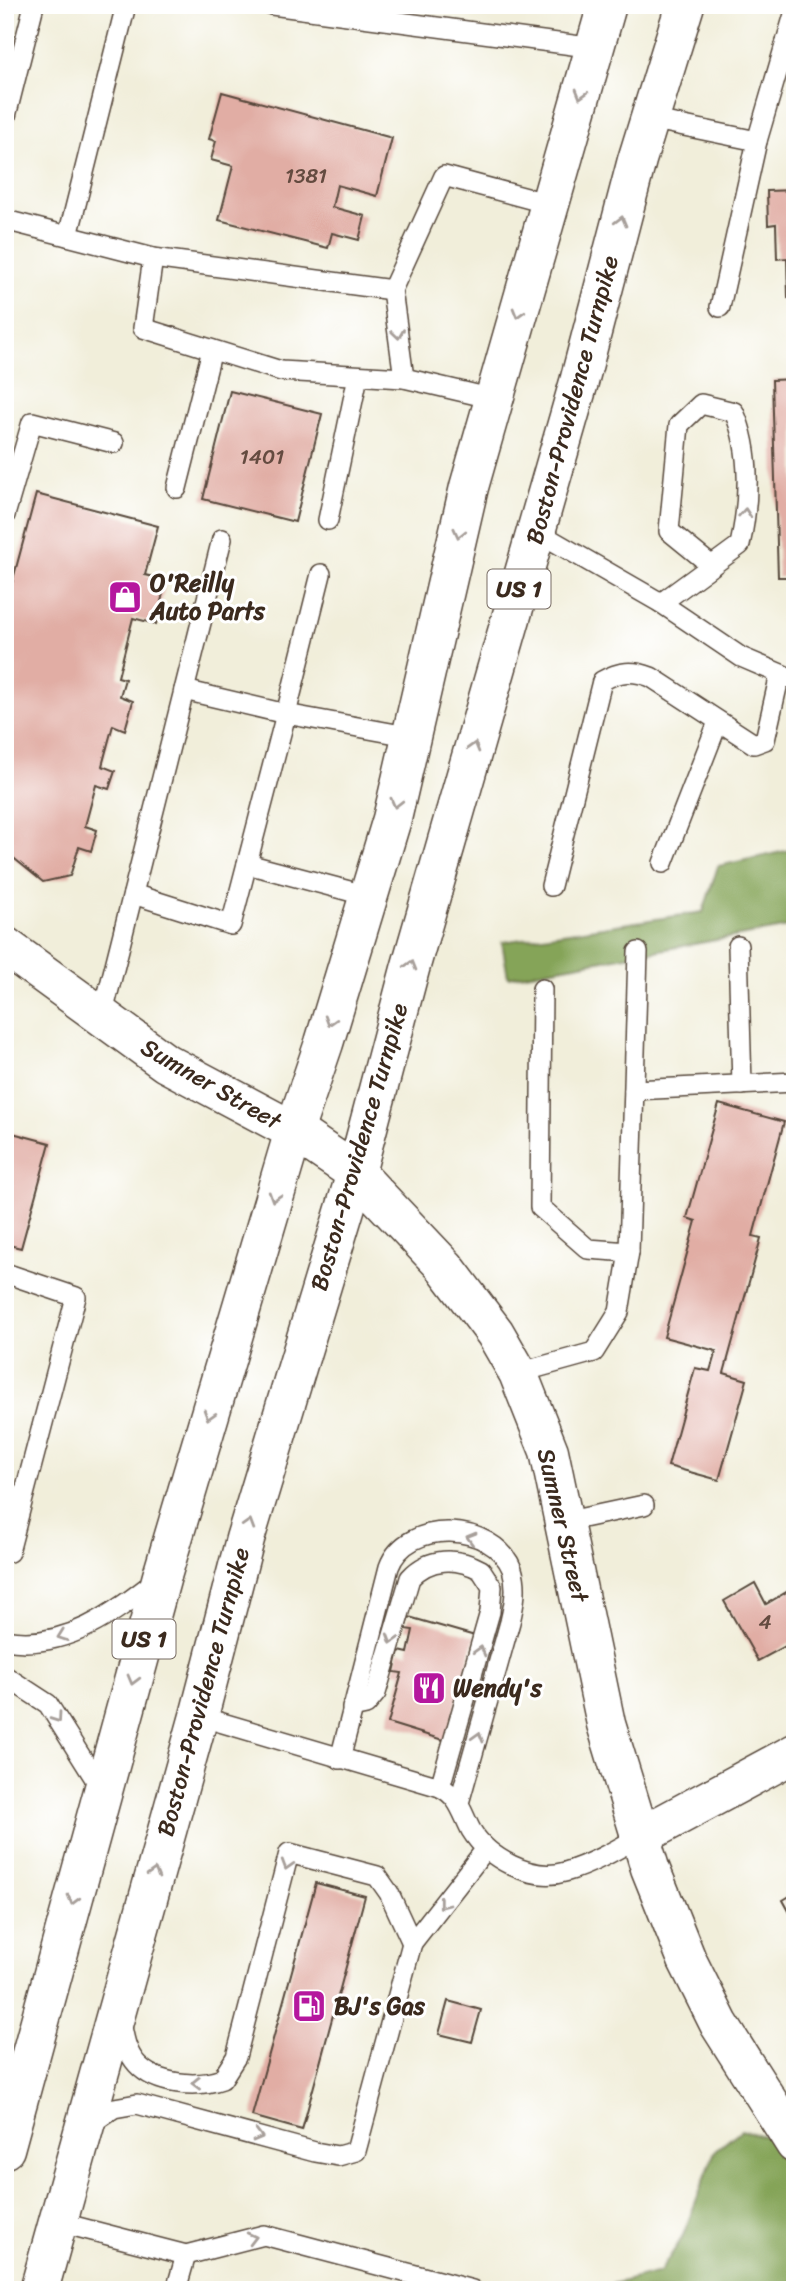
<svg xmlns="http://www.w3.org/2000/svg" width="800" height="2295" font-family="Sriracha,sans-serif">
  <rect width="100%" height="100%" fill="#fff"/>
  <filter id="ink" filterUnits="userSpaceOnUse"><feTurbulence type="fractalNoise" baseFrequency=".0143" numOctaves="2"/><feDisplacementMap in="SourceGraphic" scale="14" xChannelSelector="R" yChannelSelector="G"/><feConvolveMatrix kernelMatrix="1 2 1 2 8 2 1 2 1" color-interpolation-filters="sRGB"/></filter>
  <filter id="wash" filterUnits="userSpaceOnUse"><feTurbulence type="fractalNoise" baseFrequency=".00686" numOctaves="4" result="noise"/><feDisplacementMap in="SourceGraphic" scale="28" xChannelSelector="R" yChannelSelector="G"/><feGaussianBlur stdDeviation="1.57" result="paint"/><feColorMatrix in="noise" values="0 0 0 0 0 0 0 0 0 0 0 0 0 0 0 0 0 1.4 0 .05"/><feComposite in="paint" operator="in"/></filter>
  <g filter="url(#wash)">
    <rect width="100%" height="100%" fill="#f1eeda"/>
    <g fill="#85a458" stroke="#60673b" stroke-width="2">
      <polygon points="795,849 795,926 508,977 502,942 703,912 718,866"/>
      <polygon points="741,2130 772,2138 795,2178 795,2290 608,2290 613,2284 660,2272 682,2238 715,2151"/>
    </g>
    <g id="blocks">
      <g fill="#e1ada4">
        <polygon points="222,92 392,138 377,196 337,185 332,207 365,216 359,240 332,233 328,248 219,220 233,166 211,160 216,141 209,139"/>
        <polygon points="795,190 795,297 788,298 787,258 777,259 776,224 768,225 767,191"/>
        <polygon points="795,379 795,577 778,577 772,380"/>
        <polygon points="230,391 322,414 295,522 203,499"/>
        <polygon points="36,494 158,526 145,575 166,580 156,624 133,618 118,677 125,679 120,696 133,701 125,730 113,725 102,766 115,771 109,789 96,785 85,826 97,830 91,851 79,847 70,876 43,882 5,851 5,609"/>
        <polygon points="719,1104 784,1122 753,1236 761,1238 724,1373 747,1380 719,1480 668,1466 695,1368 710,1371 716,1351 664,1337 696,1221 687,1218"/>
        <polygon points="5,1131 50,1143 21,1248 5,1244"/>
        <polygon points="755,1583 766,1604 795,1587 795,1641 758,1661 724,1601"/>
        <polygon points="409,1617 475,1636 446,1741 388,1723 402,1673 394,1672 399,1651 408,1653 413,1630 405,1629"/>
        <polygon points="316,1883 365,1896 302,2130 252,2116"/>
        <polygon points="795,1893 795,1922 783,1900"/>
        <polygon points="448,2001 481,2010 472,2042 439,2034"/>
      </g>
    </g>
  </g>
  <g filter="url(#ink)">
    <use href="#blocks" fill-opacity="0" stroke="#56473a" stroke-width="2"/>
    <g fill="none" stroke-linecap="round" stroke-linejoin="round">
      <g stroke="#56473a" stroke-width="22">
        <g id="lane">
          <polyline points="272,5 595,48"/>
          <polyline points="650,119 757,141 795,11"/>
          <polyline points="5,120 34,5"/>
          <polyline points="5,220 153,258 143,328 281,371 404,378 494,399"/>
          <polyline points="68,236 126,5"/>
          <polyline points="153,258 392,290 444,176 549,204"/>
          <polyline points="392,290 404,378"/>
          <polyline points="720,307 757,141"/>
          <polyline points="177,488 212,350"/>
          <polyline points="5,515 32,422 114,443"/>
          <polyline points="328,520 358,376"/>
          <polyline points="536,531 661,603 741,657 795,680"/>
          <path d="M661,603L740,545C749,503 752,452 734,412L701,404L679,425L669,531L712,566"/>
          <polyline points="184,690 286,714 321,574"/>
          <polyline points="663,863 718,722"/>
          <polyline points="247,864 368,896"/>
          <path d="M551,886L602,681C619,671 633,670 651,677L754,744L765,740L780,674"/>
          <polyline points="133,894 231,925 286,714 413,737"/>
          <polyline points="738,946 742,1085"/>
          <polyline points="542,989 540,1207 588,1249 629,1252"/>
          <polyline points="102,1017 222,539"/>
          <polyline points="634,1090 795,1082"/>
          <polyline points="5,1273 76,1297 9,1552 5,1551"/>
          <polyline points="518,1373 594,1352 619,1312 629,1252 638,952"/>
          <polyline points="564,1522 644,1505"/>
          <path d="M5,1640C65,1651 114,1613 158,1579"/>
          <polyline points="5,1676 48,1704 102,1790"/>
          <path d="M352,1708L366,1705L376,1693L410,1578C429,1557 457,1557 481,1570L492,1587L490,1612L440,1787"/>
          <path d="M199,1716L440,1787C459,1796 462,1813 471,1830C488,1858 531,1882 565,1872C590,1865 616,1850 639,1837"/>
          <path d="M340,1759L389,1567C407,1518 493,1522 512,1569C518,1587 514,1605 510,1622L459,1803"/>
          <path d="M121,2022C124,2037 126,2052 137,2064C156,2085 197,2088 222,2079L236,2057L289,1853L377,1876L389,1893L412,1943L485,1850"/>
          <polyline points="89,2125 114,2108 137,2104 315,2152 338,2156 356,2151 412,1943"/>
          <polyline points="58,2222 186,2255 264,2235 472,2290"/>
          <polyline points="176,2290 186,2255"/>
        </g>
      </g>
      <g stroke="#56473a" stroke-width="41">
        <polyline id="street" points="639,1837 795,1753"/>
      </g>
      <g stroke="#56473a" stroke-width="41">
        <polyline id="secondary" points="5,946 166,1063 294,1131 356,1173 445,1267 495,1333 518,1373 549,1451 606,1724 650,1868 687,1960 719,2024 795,2144"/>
      </g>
      <g stroke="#56473a" stroke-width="41">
        <g id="primary">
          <polyline points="5,2149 162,1576 294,1131 324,1043 392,819 469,487 607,5"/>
          <polyline points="39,2290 199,1716 245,1539 356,1173 410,969 579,382 637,160 685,5"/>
        </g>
      </g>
      <use href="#lane" stroke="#fff" stroke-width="19"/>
      <use href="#street" stroke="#fff" stroke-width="38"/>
      <use href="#secondary" stroke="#fff" stroke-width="38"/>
      <use href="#primary" stroke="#fff" stroke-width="38"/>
    </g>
    <defs><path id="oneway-chevron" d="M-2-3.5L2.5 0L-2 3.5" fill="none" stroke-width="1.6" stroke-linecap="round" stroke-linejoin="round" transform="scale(1.75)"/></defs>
    <g stroke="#a79f9a">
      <use href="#oneway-chevron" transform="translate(581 94) rotate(106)"/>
      <use href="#oneway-chevron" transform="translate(621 221) rotate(-75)"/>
      <use href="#oneway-chevron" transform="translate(518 313) rotate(106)"/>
      <use href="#oneway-chevron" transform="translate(398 334) rotate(82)"/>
      <use href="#oneway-chevron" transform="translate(745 513) rotate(-86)"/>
      <use href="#oneway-chevron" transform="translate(459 533) rotate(103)"/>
      <use href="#oneway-chevron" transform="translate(474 747) rotate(-74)"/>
      <use href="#oneway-chevron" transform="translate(396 803) rotate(104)"/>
      <use href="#oneway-chevron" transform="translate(411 965) rotate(-74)"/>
      <use href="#oneway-chevron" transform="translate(330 1021) rotate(107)"/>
      <use href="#oneway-chevron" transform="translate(274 1197) rotate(107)"/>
      <use href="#oneway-chevron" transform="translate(209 1415) rotate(107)"/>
      <use href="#oneway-chevron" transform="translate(249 1524) rotate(-73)"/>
      <use href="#oneway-chevron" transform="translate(471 1538) rotate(-164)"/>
      <use href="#oneway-chevron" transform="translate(62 1636) rotate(160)"/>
      <use href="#oneway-chevron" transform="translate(392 1639) rotate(107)"/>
      <use href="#oneway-chevron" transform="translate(480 1651) rotate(-74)"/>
      <use href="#oneway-chevron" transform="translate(133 1680) rotate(105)"/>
      <use href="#oneway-chevron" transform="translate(57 1718) rotate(55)"/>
      <use href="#oneway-chevron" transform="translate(478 1737) rotate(-74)"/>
      <use href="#oneway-chevron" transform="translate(287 1865) rotate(107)"/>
      <use href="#oneway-chevron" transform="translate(154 1873) rotate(-74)"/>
      <use href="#oneway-chevron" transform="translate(73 1900) rotate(105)"/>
      <use href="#oneway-chevron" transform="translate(443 1904) rotate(128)"/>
      <use href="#oneway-chevron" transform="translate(196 2083) rotate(179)"/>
      <use href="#oneway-chevron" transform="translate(258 2136) rotate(15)"/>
      <use href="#oneway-chevron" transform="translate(252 2238) rotate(-14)"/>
    </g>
  </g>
  <defs>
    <g id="shop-square" transform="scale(1.75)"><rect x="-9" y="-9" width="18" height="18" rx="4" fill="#b5179e" stroke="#fff"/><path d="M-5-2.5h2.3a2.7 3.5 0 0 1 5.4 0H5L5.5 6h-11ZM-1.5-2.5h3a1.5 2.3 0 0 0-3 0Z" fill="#fff"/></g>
    <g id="restaurant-square" transform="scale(1.75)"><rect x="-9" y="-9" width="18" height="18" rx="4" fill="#b5179e" stroke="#fff"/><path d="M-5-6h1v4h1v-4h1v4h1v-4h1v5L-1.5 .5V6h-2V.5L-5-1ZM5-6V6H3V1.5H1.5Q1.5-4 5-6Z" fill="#fff"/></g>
    <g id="fuel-square" transform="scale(1.75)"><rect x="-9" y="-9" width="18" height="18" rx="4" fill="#b5179e" stroke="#fff"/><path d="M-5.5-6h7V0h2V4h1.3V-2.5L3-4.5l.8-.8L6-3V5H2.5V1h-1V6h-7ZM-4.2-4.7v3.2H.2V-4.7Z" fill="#fff"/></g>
  </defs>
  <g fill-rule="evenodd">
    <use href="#shop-square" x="125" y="597"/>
    <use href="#restaurant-square" x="429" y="1688"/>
    <use href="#fuel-square" x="309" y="2006"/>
  </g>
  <g text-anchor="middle" stroke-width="6" stroke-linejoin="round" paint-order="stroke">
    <g font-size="21" fill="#644b40">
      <text x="306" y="183">1381</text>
      <text x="262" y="464">1401</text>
      <text x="765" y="1629">4</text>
    </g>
    <g fill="#fff" stroke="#766a62" stroke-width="2">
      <rect x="487.5" y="569.5" width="63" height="39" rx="5"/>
      <rect x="112.5" y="1619.5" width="63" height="39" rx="5"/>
    </g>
    <g font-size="23" font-weight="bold" fill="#3b2a1e">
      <text x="519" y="597">US 1</text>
      <text x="144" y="1647">US 1</text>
    </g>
    <g font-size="24" fill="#3b2a1e" stroke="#fff">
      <text transform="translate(572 400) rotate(-75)" y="8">Boston-Providence Turnpike</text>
      <text transform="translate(211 1084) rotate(30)" y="8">Sumner Street</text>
      <text transform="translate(359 1147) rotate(-74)" y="8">Boston-Providence Turnpike</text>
      <text transform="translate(563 1525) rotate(77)" y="8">Sumner Street</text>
      <text transform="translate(203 1692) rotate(-75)" y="8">Boston-Providence Turnpike</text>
    </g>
    <g font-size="24" font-weight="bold" fill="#3b2a1e" stroke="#fff" text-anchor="start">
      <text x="150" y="591">O'Reilly<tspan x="150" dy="28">Auto Parts</tspan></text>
      <text x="453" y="1696">Wendy's</text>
      <text x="334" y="2014">BJ's Gas</text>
    </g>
  </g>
  <rect width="800" height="2295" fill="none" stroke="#fff" stroke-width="28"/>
</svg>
